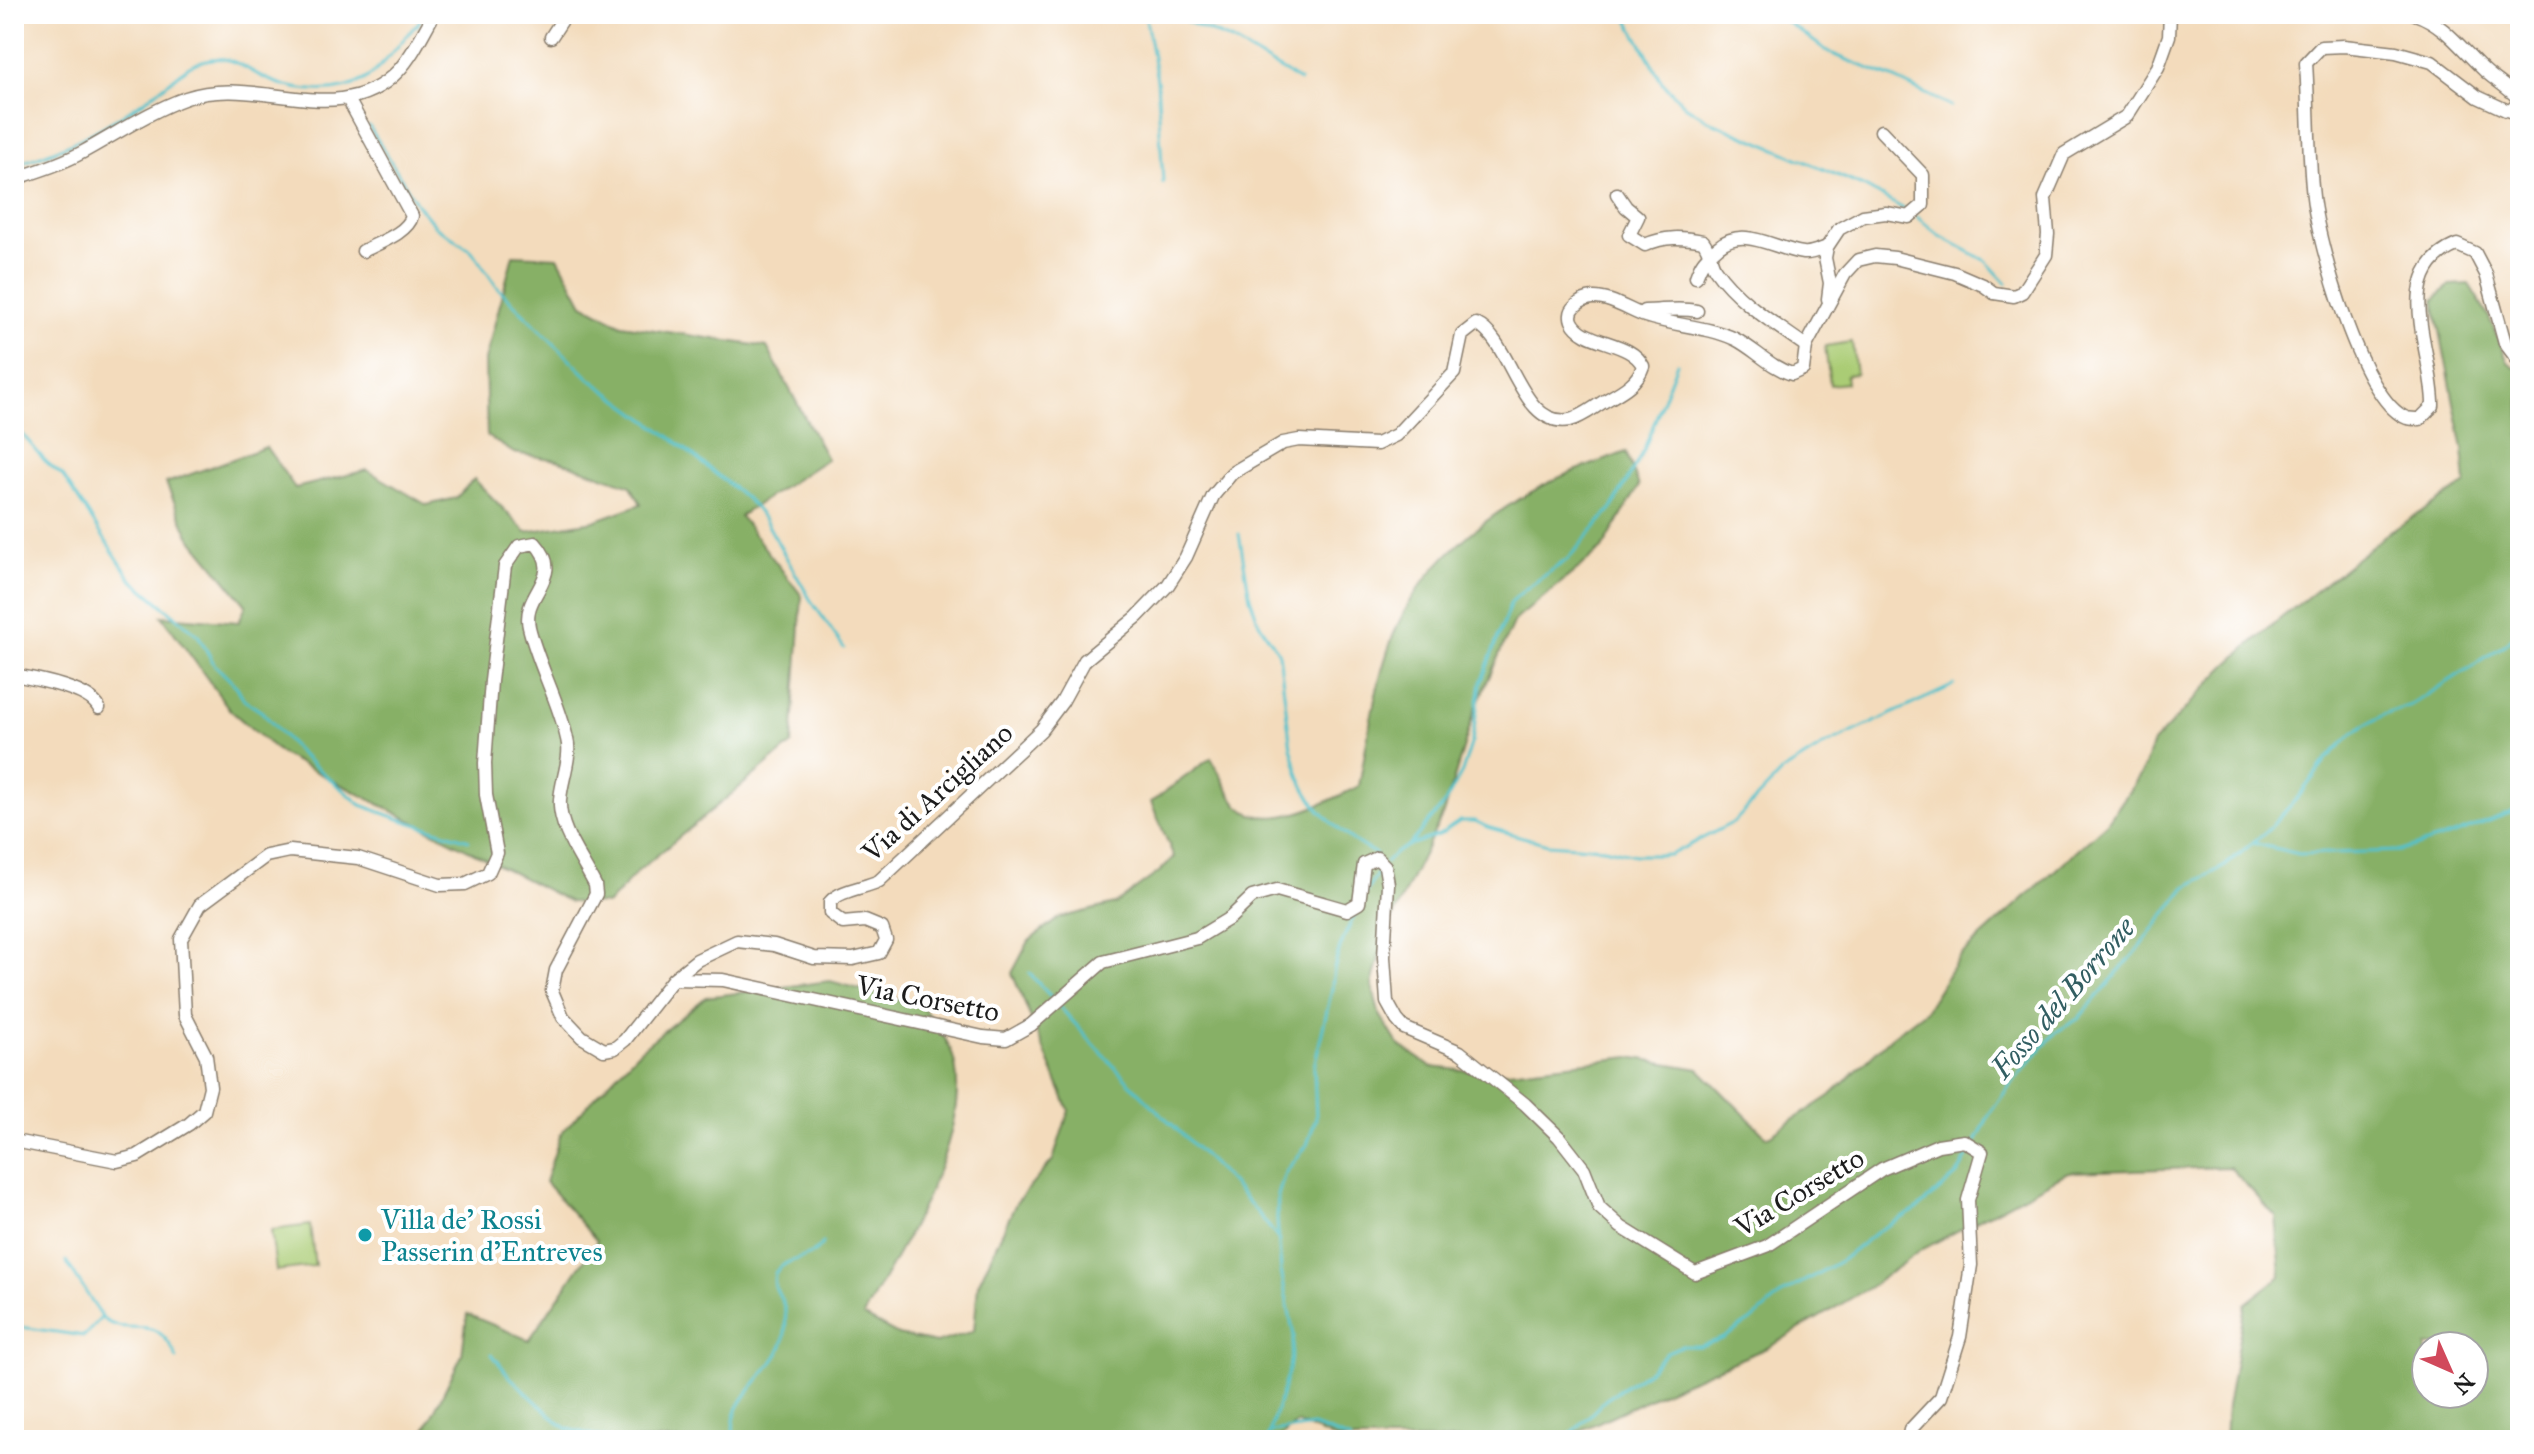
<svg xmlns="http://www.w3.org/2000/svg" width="2534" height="1454" font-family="'IM FELL Great Primer',serif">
  <rect width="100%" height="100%" fill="#fff"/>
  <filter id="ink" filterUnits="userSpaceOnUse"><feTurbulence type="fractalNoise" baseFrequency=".0125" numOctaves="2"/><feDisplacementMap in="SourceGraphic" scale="16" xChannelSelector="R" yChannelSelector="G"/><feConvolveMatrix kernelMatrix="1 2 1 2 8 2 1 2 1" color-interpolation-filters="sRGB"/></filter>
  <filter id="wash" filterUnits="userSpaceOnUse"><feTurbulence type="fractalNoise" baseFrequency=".006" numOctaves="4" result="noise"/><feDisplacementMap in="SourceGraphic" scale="32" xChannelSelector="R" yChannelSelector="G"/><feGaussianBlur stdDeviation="1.8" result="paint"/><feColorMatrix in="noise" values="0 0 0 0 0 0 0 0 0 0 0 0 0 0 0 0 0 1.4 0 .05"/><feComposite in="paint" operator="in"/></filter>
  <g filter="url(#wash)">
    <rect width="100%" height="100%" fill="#f3dbbc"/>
    <g fill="#aacc75" stroke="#637448" stroke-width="2">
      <polygon points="1852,342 1856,374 1846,375 1847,383 1830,385 1825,346"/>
      <polygon points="310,1225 315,1266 276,1271 271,1230"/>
    </g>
    <g fill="#87b066" stroke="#526641" stroke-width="2" fill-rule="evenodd">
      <polygon points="513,255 558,257 583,304 622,325 767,347 827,459 740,516 802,596 792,744 637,872 608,904 570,902 281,754 230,710 162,616 239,622 246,605 189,536 166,483 266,447 295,488 367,470 427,505 456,498 474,479 526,532 594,521 641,504 631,486 557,460 514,453 487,436 485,360"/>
      <path d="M2469,284L2488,315L2508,362L2520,371V1440H2225L2227,1406L2245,1304L2281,1276L2276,1217L2230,1167L2068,1172L1921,1250L1870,1287L1769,1347L1683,1383L1560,1440H1339L1297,1423L1278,1440H420L462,1355L467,1314L529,1340L597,1241L545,1182L561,1133L640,1050L706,997L830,981L922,1006C932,1021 947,1037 952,1053C978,1131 899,1249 863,1316L898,1335L936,1343L974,1331L978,1284L1016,1203L1053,1160L1069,1110L1012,973L1029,941L1059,918L1115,904L1159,872L1174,857L1151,802L1211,758C1219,770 1230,798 1240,807C1270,833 1330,801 1359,786C1368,736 1375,684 1393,636C1420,566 1486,514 1552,481C1575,469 1602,462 1626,452L1639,486L1602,549L1514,621L1476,707L1443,814L1386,931L1372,985L1379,1013L1398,1044L1431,1067L1491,1073L1630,1057L1699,1069L1767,1137L1830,1096L1891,1037L1925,1011L1959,957L2107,823L2141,774L2153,743L2226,666L2267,629L2390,532L2466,484L2463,449L2434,300L2450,285ZM2426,1346H2474V1394H2426Z"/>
    </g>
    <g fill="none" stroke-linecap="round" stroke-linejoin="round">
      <g stroke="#53c1cb" stroke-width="3">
        <polyline points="1145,14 1157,80 1163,183"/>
        <polyline points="1170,14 1232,41 1300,81"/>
        <polyline points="1625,14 1662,82 1685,106 1712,122 1865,187 1911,213"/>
        <polyline points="1776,14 1830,53 1895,79 1951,106"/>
        <polyline points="369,126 417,204 435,226 472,251 497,287 515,305 590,379 674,440 748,500 765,520 810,599 844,648"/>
        <path d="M14,165C80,146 137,110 189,66C232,47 239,69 274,82C300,92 340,95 364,80C382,69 403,38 419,22L422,14"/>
        <polyline points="1917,217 1940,236 1986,261 2006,283"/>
        <polyline points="14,424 45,461 63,476 131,579 198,635 214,664 237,687 244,700 262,712 300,754 361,805 405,821 469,840"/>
        <path d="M1239,534L1250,598L1259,623L1279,653L1291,748C1295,758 1296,769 1300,778C1314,812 1345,838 1376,854"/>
        <polyline points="2253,843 2299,854 2401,851 2454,834 2520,809"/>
        <polyline points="1409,845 1439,835 1460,821 1475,821 1487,827 1548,844 1604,848 1635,855 1670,855 1734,822 1783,771 1823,746 1954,685"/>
        <polyline points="1386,862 1395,853 1409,845 1445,803 1462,772 1472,741 1481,683 1511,602 1524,590 1568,559 1612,508 1643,452 1677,363"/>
        <polyline points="1366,892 1381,868"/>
        <polyline points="1029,973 1054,1000"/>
        <path d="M1059,1006C1088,1038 1116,1070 1147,1100C1192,1145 1241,1187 1278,1239"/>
        <polyline points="1976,1142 1990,1113 2010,1085 2056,1032 2078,1019 2135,953 2186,887 2225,866 2270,828 2299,796 2327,759 2354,732 2383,715 2411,705 2446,683 2506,644 2520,630"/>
        <path d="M66,1261L103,1319C130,1340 156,1307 177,1359"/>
        <polyline points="14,1326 84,1336 102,1317"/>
        <polyline points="492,1354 510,1377 559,1423 568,1429 614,1440"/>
        <polyline points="1271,1432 1313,1426 1351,1440"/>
        <path d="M735,1440C724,1403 765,1380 780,1350C786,1340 788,1312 782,1301C776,1290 773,1287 775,1273C788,1255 808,1263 823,1243"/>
        <path d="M1267,1440L1289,1369L1294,1336L1281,1271L1277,1220L1278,1195L1285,1173L1307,1145L1316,1118L1314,1067L1332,989C1333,959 1344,936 1357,910"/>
        <polyline points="1559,1440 1571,1434 1605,1400 1649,1370 1667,1352 1681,1346 1700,1346 1724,1338 1756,1317 1783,1293 1842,1260 1878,1231 1916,1210 1957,1175 1972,1148"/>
      </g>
    </g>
  </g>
  <g filter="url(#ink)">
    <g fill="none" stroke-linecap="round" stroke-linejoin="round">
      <g stroke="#887c6c" stroke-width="15">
        <g id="minor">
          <path d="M2415,14C2445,24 2462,50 2485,71C2496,81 2509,88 2520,100"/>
          <polyline points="551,37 566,14"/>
          <path d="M348,99L412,216C408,233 378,243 363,251"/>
          <path d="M2520,102L2510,111L2506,110L2478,97L2432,62L2396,52L2344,46L2321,47L2306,63C2309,107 2308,153 2313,197C2318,243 2362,402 2407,418C2411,419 2415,419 2420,419L2433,406C2434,353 2389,272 2457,245L2475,253L2486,274L2505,343L2520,363"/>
          <path d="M14,179C38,171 61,164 83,152C116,134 150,111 186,98C256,73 340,132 398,71C413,55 423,33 434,14"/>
          <path d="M1617,194L1626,207L1638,217L1629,235L1645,245C1665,236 1682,237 1703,241C1710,250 1710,261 1715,269C1737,301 1775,324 1806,346"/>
          <path d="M1696,277C1702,260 1705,259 1718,247C1744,225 1774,249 1803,253C1811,254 1819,250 1827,247"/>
          <polyline points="1828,299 1830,283 1825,258 1827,247 1839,229 1863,216 1886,213 1909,217 1923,205 1923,175 1881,131"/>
          <path d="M1644,311C1662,311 1679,307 1697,311"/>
          <path d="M14,675C35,679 89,688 99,708"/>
          <polyline points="674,979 723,980 983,1037 1006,1039 1031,1025 1103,962 1197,938 1230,918 1252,897 1277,890 1347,910 1359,903 1364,864 1377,858 1385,866 1388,884 1384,957 1387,1002 1397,1020 1404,1028 1460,1052 1525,1104 1559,1137 1584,1169 1599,1207 1621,1227 1695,1273 1767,1246 1882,1169 1938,1145 1964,1141 1982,1152 1968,1200 1971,1265 1960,1337 1941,1397 1910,1430 1908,1440"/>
          <path d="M14,1141L117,1161L137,1156L189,1124L204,1111L210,1087L206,1056L185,1015L181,939L200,905L266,856L290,851L358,858L440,885L465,884L488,873L497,853L486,795L485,763L491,681L505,566L519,546L535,543C567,578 521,592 529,627C538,665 559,701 567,739C572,757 561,781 560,800C558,829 583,860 595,885L596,894L556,970L552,991L563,1017L582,1037L604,1050L615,1048L625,1040L673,979L697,960L737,941L774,945L814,958L853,959L879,953L886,940L882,928L865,921L843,923L830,913V902C840,890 864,888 879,881L1041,730L1062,702L1085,660L1137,617L1168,585L1186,557L1213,496L1232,473L1283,443L1299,440L1377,444L1396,435L1454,373L1462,335L1476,324C1512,340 1520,429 1570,420C1582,417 1593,408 1603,402C1618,393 1637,385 1643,366C1631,340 1583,345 1572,321C1567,308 1582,299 1593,298C1610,297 1630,311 1645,316C1674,326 1707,326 1735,339C1755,349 1771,368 1792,374L1803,369L1806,346L1845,274L1858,260L1875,256L1895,258L1955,273L1983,285L1994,293L2014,296L2022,292L2046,255L2048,234L2045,198L2064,154L2127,116L2158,67L2169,36L2170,14"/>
        </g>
      </g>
      <use href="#minor" stroke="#fff" stroke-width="12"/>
    </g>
  </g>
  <circle fill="#0f9aa8" stroke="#fff" stroke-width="3" cx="365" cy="1235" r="8"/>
  <g text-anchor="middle" stroke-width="8" stroke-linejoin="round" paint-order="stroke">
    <g font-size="28" fill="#1c1c1c" stroke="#fff">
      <text transform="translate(937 792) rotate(-42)" y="10">Via di Arcigliano</text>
      <text transform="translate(928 998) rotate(11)" y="10">Via Corsetto</text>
      <text transform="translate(1799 1192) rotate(-31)" y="10">Via Corsetto</text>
    </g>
    <g font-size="28" fill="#0d838f" stroke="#fff" text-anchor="start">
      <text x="381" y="1229">Villa de' Rossi<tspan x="381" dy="32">Passerin d'Entreves</tspan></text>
    </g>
    <g font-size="30" font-style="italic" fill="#325e62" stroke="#fff">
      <text transform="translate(2063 998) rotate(-49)" y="10">Fosso del Borrone</text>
    </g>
  </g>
  <rect width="2534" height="1454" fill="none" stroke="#fff" stroke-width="48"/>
  <g transform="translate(2450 1370) rotate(135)"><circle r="38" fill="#ffffff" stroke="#a4a4a4" stroke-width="2"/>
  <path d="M0-6L14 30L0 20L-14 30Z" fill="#d1495b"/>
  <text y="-12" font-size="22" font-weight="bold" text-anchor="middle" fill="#1c1c1c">N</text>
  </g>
</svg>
